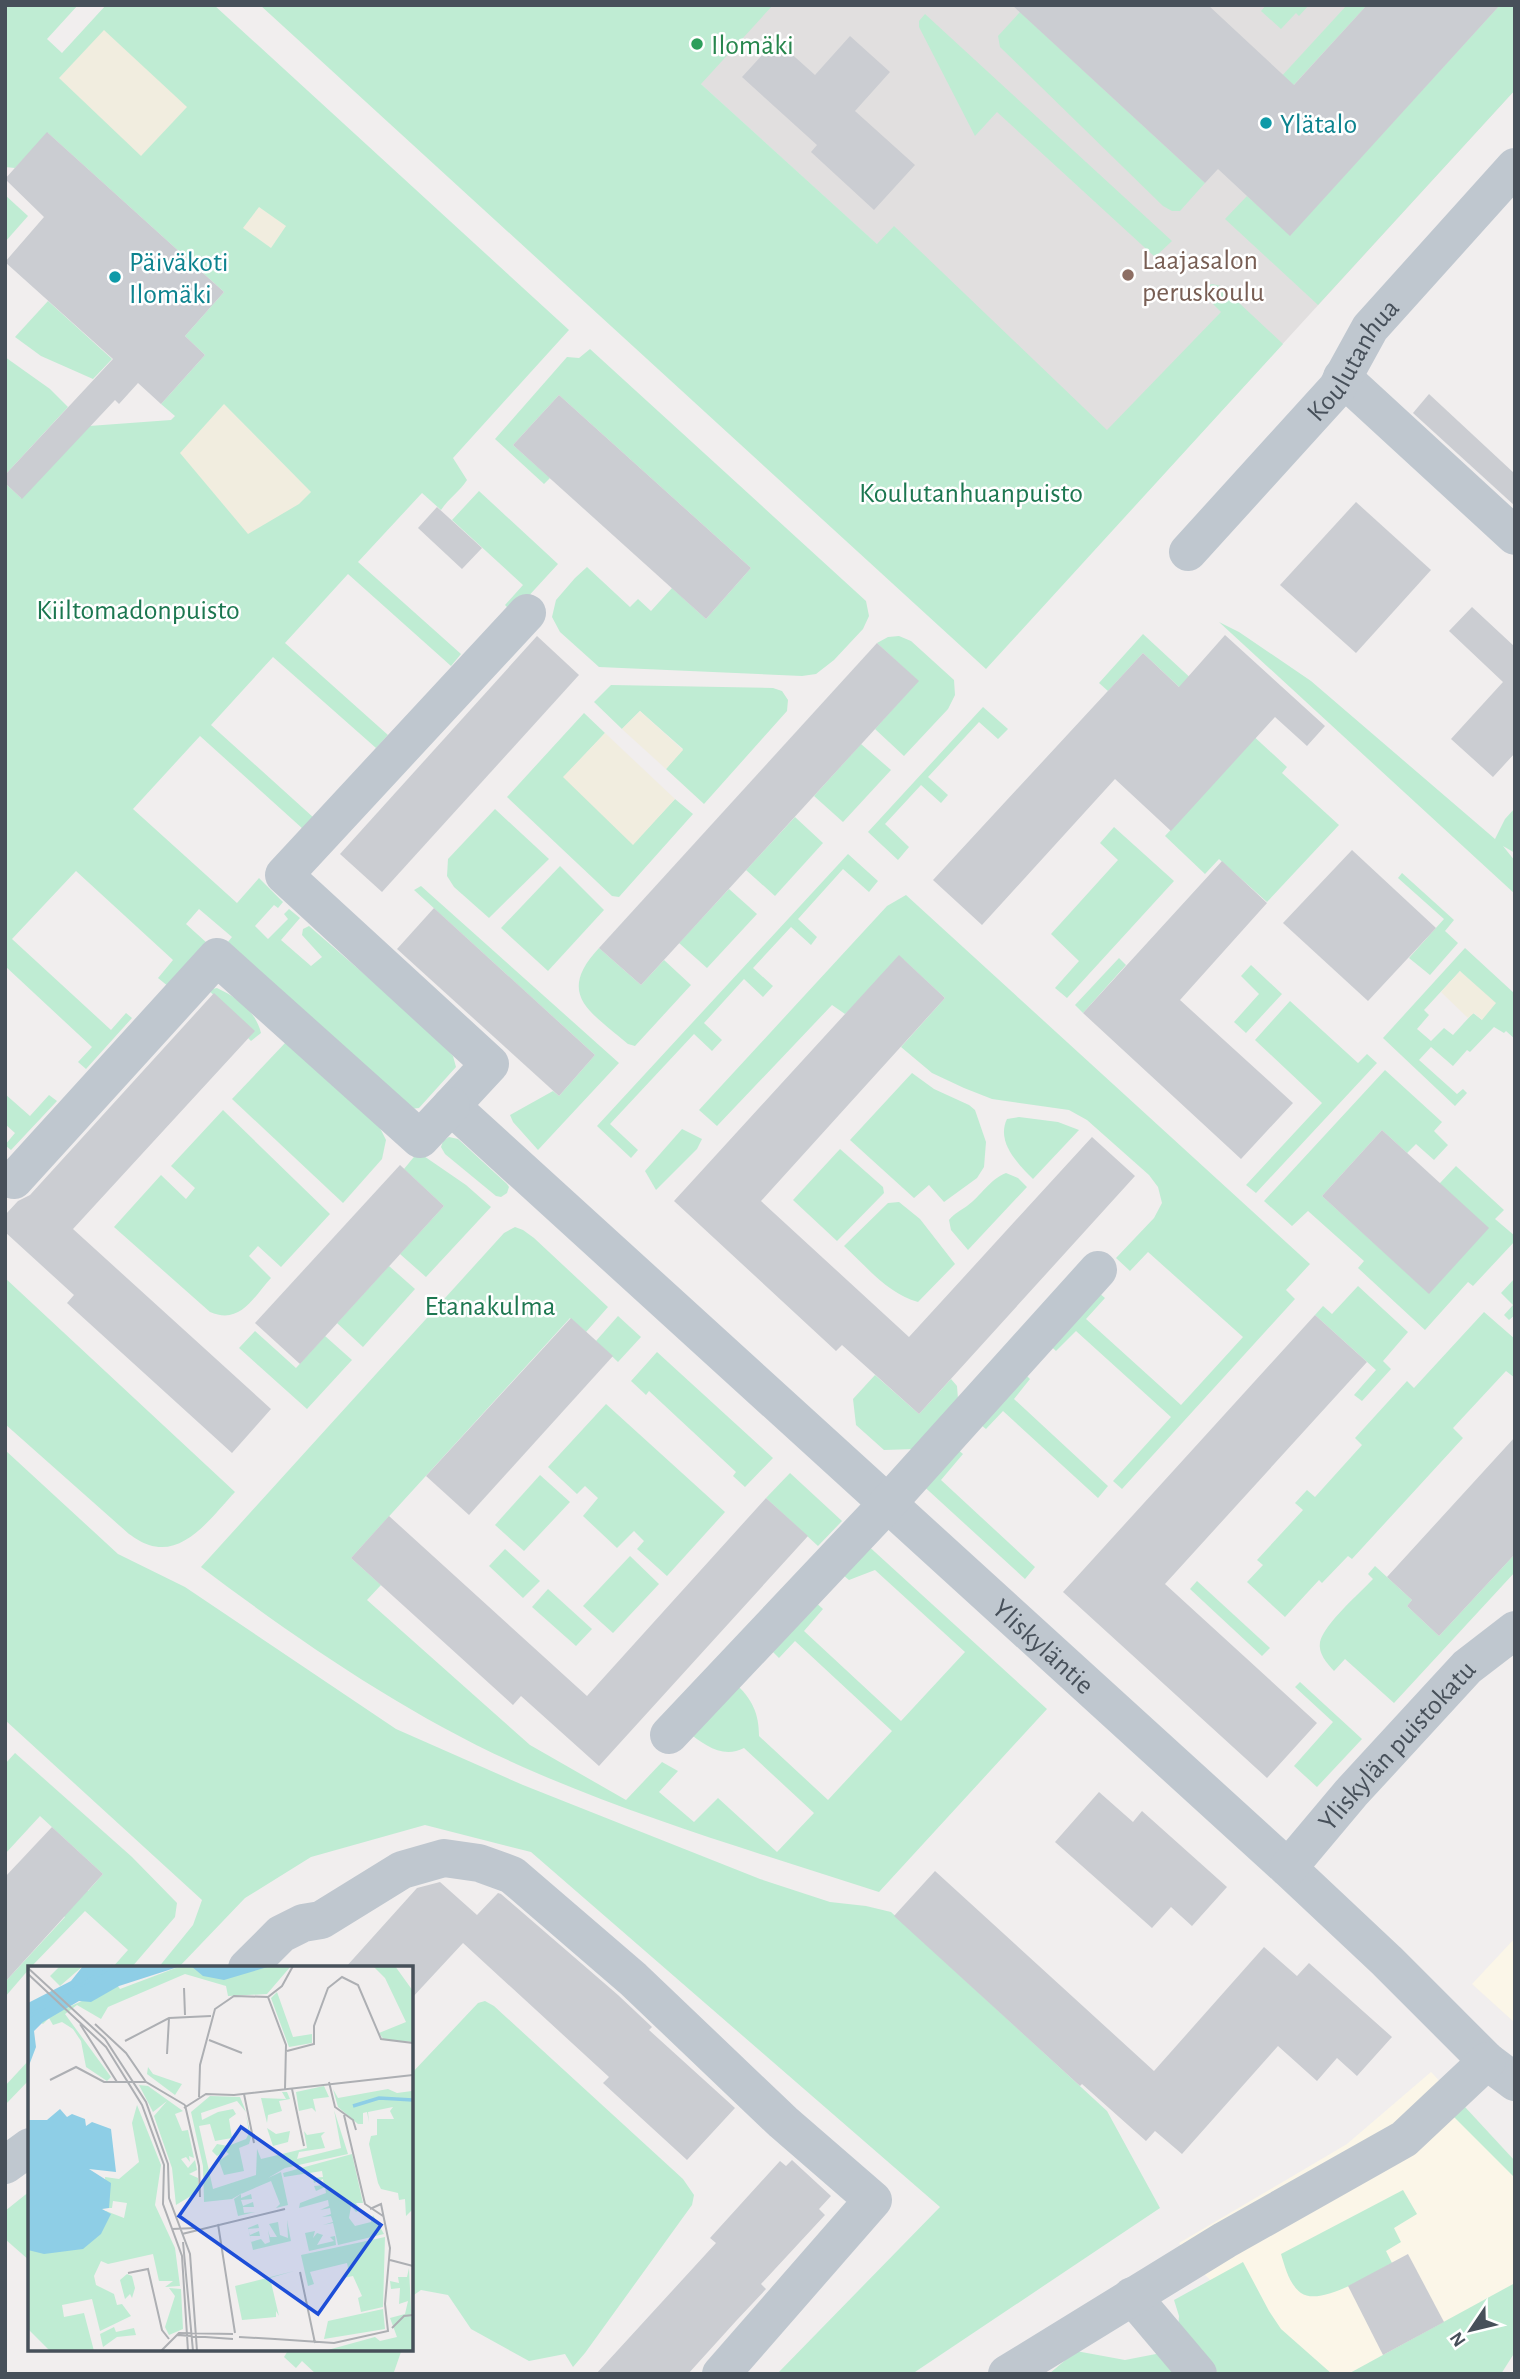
<svg xmlns="http://www.w3.org/2000/svg" width="1520" height="2379" font-family="'Alegreya Sans',sans-serif">
  <rect width="100%" height="100%" fill="#f1eeee"/>
  <g fill="#fbf6e8">
    <polygon points="1515,1938 1515,2023 1472,1984"/>
    <polygon points="1431,2072 1515,2161 1515,2325 1480,2374 1306,2374 1198,2268 1179,2243 1347,2144"/>
  </g>
  <polygon fill="#e1dfdf" points="614,5 1515,5 1515,90 1148,491"/>
  <g fill="#bfecd3" fill-rule="evenodd">
    <path d="M5,5H78L47,39L62,53L106,5H214L569,330L453,458L467,480C460,491 449,498 441,510L422,493L358,562L461,654L451,666L348,574L285,643L388,735L376,748L273,657L211,725L314,818L303,829L200,736L133,809L237,903L259,878L283,902L278,908L274,905L255,926L268,939L288,919L284,914L289,909L300,918L281,940L311,966L322,957L302,935L303,929L309,926L432,1033L453,1056L456,1067L419,1108L410,1109L222,949L232,937L199,909L186,924L207,943L169,987L158,978L173,960L76,871L12,939L111,1030L126,1013L132,1018L86,1069L78,1062L92,1047L5,966V483L21,498L89,426L171,420L175,416L161,404L205,355L185,336L224,292L48,133L15,168L5,167Z"/>
    <polygon points="260,5 773,5 701,84 877,244 894,226 1107,430 1221,312 1199,290 1212,284 1221,286 1283,344 986,669"/>
    <polygon points="1266,5 1309,5 1299,16 1296,13 1281,29 1261,11"/>
    <polygon points="1347,5 1367,5 1278,102 1267,92"/>
    <polygon points="1500,5 1515,5 1515,90 1318,305 1225,219 1247,196 1290,235"/>
    <polygon points="1020,12 1205,183 1180,211 1172,211 1163,206 1000,47 998,36"/>
    <polygon points="925,14 1172,241 1155,257 997,112 975,136 919,27 919,21"/>
    <polygon points="5,195 28,216 5,242"/>
    <polygon points="48,301 112,359 93,379 41,356 15,337"/>
    <polygon points="590,349 866,601 869,616 863,629 834,660 816,674 802,676 599,667 560,632 552,617 556,600 575,578 587,567 630,607 638,599 651,611 672,588 706,619 751,568 559,395 513,445 550,478 544,484 495,439 567,357 579,358"/>
    <polygon points="5,357 50,389 68,407 5,475"/>
    <polygon points="479,491 558,564 513,613 505,605 523,585 452,520"/>
    <polygon points="1219,622 1239,632 1311,681 1495,839 1505,819 1515,808 1515,853 1503,846 1515,861 1515,894"/>
    <polygon points="1143,634 1287,767 1282,773 1339,825 1267,902 1219,859 1205,874 1165,836 1245,749 1143,653 1108,691 1099,683"/>
    <polygon points="899,636 911,641 954,680 955,695 948,709 904,756 875,729 918,681 877,643 888,637"/>
    <polygon points="611,685 773,688 782,691 788,700 787,711 704,804 666,769 683,749 640,711 622,729 594,702"/>
    <polygon points="983,707 1008,729 998,739 979,722 928,777 948,795 941,803 921,785 885,824 909,847 898,860 868,832"/>
    <polygon points="584,713 605,733 564,777 633,844 675,799 693,814 619,897 612,896 507,797"/>
    <polygon points="861,744 891,770 843,822 814,796"/>
    <polygon points="495,809 549,859 489,918 454,887 447,876 448,859"/>
    <polygon points="795,817 823,843 775,896 746,870"/>
    <polygon points="1114,827 1174,881 1067,998 1055,988 1079,961 1051,934 1118,860 1100,843"/>
    <polygon points="848,854 878,881 869,892 843,869 798,919 817,937 811,945 791,927 753,968 773,986 763,997 744,979 704,1023 722,1040 712,1051 694,1034 610,1124 638,1150 631,1158 597,1126"/>
    <polygon points="560,866 604,910 548,971 501,928"/>
    <polygon points="1402,873 1454,920 1445,931 1458,943 1430,975 1409,958 1444,919 1398,878"/>
    <polygon points="421,886 619,1063 538,1150 513,1122 510,1115 553,1091 559,1096 595,1055 414,890"/>
    <polygon points="729,889 757,914 707,968 679,943"/>
    <polygon points="906,895 1310,1264 1286,1290 1295,1299 1122,1489 1113,1481 1171,1417 1076,1331 1056,1351 1044,1340 1093,1288 1105,1298 1086,1319 1181,1405 1243,1337 1148,1252 1130,1271 1116,1258 1154,1218 1162,1203 1158,1187 1149,1175 1087,1120 1069,1110 992,1099 964,1088 932,1073 901,1047 945,998 904,960 845,1014 832,1005 717,1126 699,1110 887,906"/>
    <path d="M599,948L641,985L664,960L691,985L635,1046L628,1044C591,1012 555,995 599,948Z"/>
    <path d="M1465,948L1515,994V1039L1506,1031L1504,1033L1494,1027L1470,1052L1467,1050L1453,1066L1431,1047L1419,1060L1457,1094L1463,1089L1467,1093L1455,1106L1383,1038ZM1460,971L1482,1020L1473,1013L1453,1035L1444,1028L1431,1041L1417,1029L1429,1015L1424,1010Z"/>
    <polygon points="1119,958 1126,965 1083,1013 1075,1005"/>
    <polygon points="1251,965 1282,994 1246,1033 1234,1022 1259,994 1241,976"/>
    <path d="M217,988C236,997 256,1011 261,1033L251,1041L248,1038L254,1031L208,990Z"/>
    <polygon points="1290,1001 1358,1063 1367,1054 1377,1063 1256,1193 1246,1185 1322,1103 1255,1040"/>
    <polygon points="286,1042 376,1120 386,1140 382,1159 343,1203 232,1099"/>
    <polygon points="1385,1070 1442,1122 1434,1131 1448,1145 1434,1160 1416,1144 1407,1153 1382,1130 1322,1196 1429,1293 1440,1183 1456,1166 1504,1210 1495,1219 1515,1236 1515,1241 1473,1286 1468,1282 1425,1330 1358,1268 1364,1261 1308,1211 1292,1226 1264,1201"/>
    <polygon points="912,1073 934,1089 969,1105 975,1110 986,1142 984,1167 977,1178 944,1202 929,1185 914,1198 850,1140"/>
    <polygon points="5,1094 30,1116 49,1095 57,1101 11,1150 5,1145 15,1133 5,1124"/>
    <path d="M223,1110L330,1214L281,1267L258,1246L249,1256L271,1278C253,1298 240,1325 210,1312L114,1227L161,1175L186,1199L195,1188L171,1166Z"/>
    <path d="M1019,1117L1058,1122L1079,1130L1033,1179C1017,1163 996,1142 1007,1119Z"/>
    <polygon points="682,1129 702,1139 697,1149 656,1190 645,1171"/>
    <polygon points="449,1137 458,1139 507,1184 509,1187 507,1193 501,1197 496,1196 445,1154 441,1147 443,1141"/>
    <polygon points="840,1149 883,1187 884,1193 837,1241 793,1200"/>
    <polygon points="418,1152 466,1185 491,1207 426,1277 400,1254 444,1206 404,1169"/>
    <path d="M1006,1173L1018,1178L1027,1187L968,1250L951,1230L949,1220C955,1213 960,1211 967,1206C981,1196 990,1179 1006,1173Z"/>
    <path d="M899,1202L920,1219L955,1264L918,1302C888,1294 866,1266 844,1246L888,1203Z"/>
    <path d="M515,1227L523,1230L534,1238L608,1307L586,1332L570,1318L351,1558L381,1585L367,1600L530,1745L626,1800L662,1762L678,1771L659,1792L694,1822L718,1798L777,1852L814,1813L744,1748C723,1759 704,1745 688,1732L735,1683C752,1699 759,1713 759,1736L828,1800L892,1731L795,1641L779,1658L768,1647L813,1600L823,1609L804,1631L901,1721L965,1652L875,1570L849,1580L837,1570L864,1542L1047,1709L879,1892C765,1855 649,1821 539,1774C417,1722 306,1646 201,1567L504,1233Z"/>
    <polygon points="389,1266 415,1289 363,1347 337,1323"/>
    <path d="M5,1278L235,1492C213,1515 185,1557 149,1545C142,1543 135,1538 129,1534L5,1424Z"/>
    <polygon points="1515,1278 1515,1315 1509,1320 1504,1315 1513,1305 1501,1293"/>
    <polygon points="1358,1286 1408,1332 1383,1361 1391,1369 1362,1401 1354,1395 1376,1370 1315,1315 1323,1306 1332,1314"/>
    <polygon points="1484,1312 1515,1339 1515,1378 1506,1371 1453,1428 1463,1438 1352,1559 1348,1556 1322,1583 1319,1580 1285,1617 1247,1582 1263,1565 1257,1560 1303,1510 1295,1503 1307,1490 1315,1497 1362,1445 1355,1438 1407,1381 1414,1388"/>
    <polygon points="618,1316 641,1337 618,1362 596,1341"/>
    <polygon points="255,1331 296,1368 325,1336 352,1360 307,1409 239,1348"/>
    <polygon points="657,1352 773,1458 745,1487 733,1476 736,1472 649,1391 646,1395 631,1381"/>
    <polygon points="1019,1368 1030,1379 1014,1399 1108,1486 1098,1498 1003,1411 986,1429 973,1419"/>
    <polygon points="875,1375 919,1414 951,1379 957,1386 958,1399 915,1449 884,1450 856,1425 853,1399"/>
    <polygon points="606,1404 725,1512 667,1576 637,1549 644,1541 634,1531 617,1548 583,1516 598,1498 585,1486 577,1494 548,1467"/>
    <polygon points="951,1444 963,1454 941,1480 1035,1567 1025,1579 918,1481"/>
    <polygon points="5,1450 118,1554 185,1587 396,1729 523,1785 760,1879 830,1902 866,1906 891,1912 1107,2111 1160,2208 912,2374 777,2374 940,2207 531,1852 425,1825 311,1857 245,1898 178,1968 158,1968 193,1925 202,1900 5,1720"/>
    <polygon points="790,1473 842,1521 818,1546 766,1498"/>
    <polygon points="540,1475 570,1502 524,1551 495,1525"/>
    <polygon points="505,1549 540,1581 523,1598 489,1566"/>
    <path d="M1515,1554V1572L1394,1703L1345,1659L1334,1671C1327,1663 1318,1654 1320,1642C1324,1624 1360,1593 1373,1579L1368,1574L1375,1566L1412,1600L1407,1606L1439,1636Z"/>
    <polygon points="630,1556 659,1584 613,1633 583,1606"/>
    <polygon points="1197,1581 1270,1648 1262,1656 1190,1589"/>
    <polygon points="548,1589 592,1629 576,1646 532,1607"/>
    <polygon points="1300,1682 1362,1739 1317,1787 1294,1766 1333,1722 1295,1687"/>
    <polygon points="15,1753 132,1857 177,1903 175,1917 131,1968 112,1968 128,1950 85,1911 30,1968 5,1997 5,1982 65,1917 59,1911 82,1886 88,1891 103,1874 40,1816 5,1854 5,1764"/>
    <polygon points="485,2001 494,2006 683,2179 694,2195 692,2205 585,2353 573,2367 565,2354 529,2361 471,2329 448,2295 421,2290 411,2297 411,2074 478,2003"/>
    <polygon points="30,2059 30,2079 5,2105 5,2086"/>
    <polygon points="1465,2107 1515,2161 1515,2178 1454,2117"/>
    <path d="M1403,2190L1417,2214L1394,2228L1401,2242L1386,2251L1392,2263C1373,2273 1321,2307 1301,2293C1289,2284 1285,2267 1281,2254Z"/>
    <polygon points="30,2191 30,2261 5,2239 5,2211"/>
    <polygon points="1243,2262 1269,2311 1281,2329 1332,2374 1219,2374 1178,2328 1179,2316 1174,2300"/>
    <polygon points="1515,2283 1515,2352 1501,2374 1348,2374"/>
    <polygon points="289,2349 402,2349 394,2372 397,2374 316,2374 302,2361 296,2368 284,2357"/>
    <polygon points="1076,2351 1125,2360 1161,2353 1179,2374 1049,2374"/>
  </g>
  <g fill="#f1eddf">
    <polygon points="104,30 187,107 141,156 59,78"/>
    <polygon points="259,207 286,226 271,248 243,228"/>
    <polygon points="224,404 311,492 299,504 248,534 180,453"/>
    <polygon points="640,711 683,750 666,769 622,729"/>
    <polygon points="605,733 675,799 633,845 563,777"/>
    <polygon points="1460,971 1496,1003 1482,1020 1474,1013 1468,1018 1441,992"/>
  </g>
  <g fill="#cbcdd2">
    <polygon points="1012,5 1208,5 1294,85 1367,5 1500,5 1290,236 1218,169 1205,183"/>
    <polygon points="850,36 890,72 855,111 915,165 874,210 811,152 817,145 742,77 776,40 815,75"/>
    <polygon points="47,132 224,292 185,336 205,355 161,404 138,383 119,404 115,400 22,499 5,483 5,475 113,359 5,262 44,217 5,179"/>
    <polygon points="1429,394 1515,474 1515,506 1413,413"/>
    <polygon points="559,395 751,568 706,619 513,445"/>
    <polygon points="1356,502 1431,570 1356,653 1280,585"/>
    <polygon points="437,507 482,548 462,569 418,528"/>
    <polygon points="1472,607 1515,647 1515,753 1493,777 1451,739 1503,682 1449,631"/>
    <polygon points="1225,635 1325,726 1307,746 1275,717 1171,831 1115,779 982,925 933,880 1143,653 1179,687"/>
    <polygon points="537,636 579,675 382,892 340,854"/>
    <polygon points="877,643 919,681 641,985 599,948"/>
    <polygon points="1352,850 1436,928 1368,1001 1283,923"/>
    <polygon points="1222,861 1267,903 1180,1000 1293,1103 1241,1159 1083,1013"/>
    <polygon points="434,908 595,1055 559,1096 397,949"/>
    <polygon points="899,955 945,998 761,1201 909,1337 1092,1137 1135,1176 919,1414 842,1345 836,1351 674,1201"/>
    <polygon points="214,993 255,1031 73,1229 271,1409 232,1453 67,1303 74,1295 5,1232 5,1215 18,1201 30,1195"/>
    <polygon points="1382,1130 1489,1228 1429,1294 1322,1196"/>
    <polygon points="400,1165 444,1206 300,1364 255,1323"/>
    <polygon points="1315,1315 1367,1362 1165,1584 1317,1723 1267,1778 1063,1592"/>
    <polygon points="571,1318 613,1356 469,1515 426,1476"/>
    <polygon points="1515,1437 1515,1554 1439,1636 1407,1606 1412,1600 1387,1577"/>
    <polygon points="766,1498 808,1536 599,1766 521,1696 513,1705 351,1558 389,1516 587,1696"/>
    <polygon points="1099,1792 1133,1822 1142,1811 1227,1887 1192,1926 1171,1907 1152,1928 1055,1842"/>
    <polygon points="52,1827 103,1874 5,1982 5,1877"/>
    <polygon points="935,1871 1154,2071 1264,1947 1297,1976 1309,1963 1392,2037 1357,2076 1337,2058 1317,2081 1278,2046 1182,2154 1155,2131 1146,2141 1082,2084 1080,2086 894,1916"/>
    <polygon points="440,1882 477,1915 498,1893 501,1894 618,1995 652,2027 649,2030 735,2108 687,2160 603,2083 609,2077 463,1943 411,1999 411,1968 345,1968 417,1888"/>
    <polygon points="792,2160 831,2196 819,2209 825,2215 761,2284 766,2289 736,2321 688,2374 596,2374 716,2243 710,2238 780,2161 786,2166"/>
    <polygon points="1408,2254 1444,2322 1383,2355 1348,2286"/>
  </g>
  <g fill="none" stroke-linecap="round" stroke-linejoin="round">
    <g stroke="#bfc7cf" stroke-width="38">
      <polyline points="1342,377 1515,536"/>
      <path id="s1" d="M1188,552L1337,388L1370,328L1515,167"/>
      <path id="s2" d="M527,613L284,875L490,1064L451,1106L1288,1868L1387,1961L1487,2061L1515,2082"/>
      <polyline points="14,1180 217,957 420,1139 451,1106"/>
      <polyline points="669,1735 887,1504 1098,1270"/>
      <path id="s3" d="M1288,1868L1351,1793L1467,1667L1515,1630"/>
      <polyline points="247,1968 281,1934 303,1923 321,1920 402,1870 444,1858 479,1863 512,1875 633,1979 783,2122 873,2200 721,2374"/>
      <polyline points="5,2165 30,2147"/>
      <polyline points="1132,2296 1198,2374"/>
      <polyline points="1007,2374 1225,2240 1404,2139 1487,2061"/>
    </g>
  </g>
  <circle fill="#2e9e5b" stroke="#fff" stroke-width="2.5" cx="697" cy="44" r="7"/>
  <g fill="#0f9aa8" stroke="#fff" stroke-width="2.5">
    <circle cx="1266" cy="123" r="7"/>
    <circle cx="115" cy="277" r="7"/>
  </g>
  <circle fill="#8d6e63" stroke="#fff" stroke-width="2.5" cx="1128" cy="275" r="7"/>
  <g text-anchor="middle" stroke-width="5" stroke-linejoin="round" paint-order="stroke">
    <g font-size="28" fill="#27864d" stroke="#fff" text-anchor="start">
      <text x="711" y="54">Ilomäki</text>
    </g>
    <g font-size="28" fill="#0d838f" stroke="#fff" text-anchor="start">
      <text x="1280" y="133">Ylätalo</text>
      <text x="129" y="271">Päiväkoti<tspan x="129" dy="32">Ilomäki</tspan></text>
    </g>
    <g font-size="28" fill="#785e54" stroke="#fff" text-anchor="start">
      <text x="1142" y="269">Laajasalon<tspan x="1142" dy="32">peruskoulu</tspan></text>
    </g>
    <g font-size="28" fill="#47505a" stroke="#fff">
      <text dy="10" stroke="none"><textPath href="#s1" startOffset="254">Koulutanhua</textPath></text>
      <text dy="10" stroke="none"><textPath href="#s2" startOffset="1496">Yliskyläntie</textPath></text>
      <text dy="10" stroke="none"><textPath href="#s3" startOffset="164">Yliskylän puistokatu</textPath></text>
    </g>
    <g font-size="28" fill="#1c7750" stroke="#fff">
      <text x="971" y="502">Koulutanhuanpuisto</text>
      <text x="138" y="619">Kiiltomadonpuisto</text>
      <text x="490" y="1315">Etanakulma</text>
    </g>
  </g>
  <g transform="translate(28 1966)">
    <rect width="385" height="385" fill="#f1eeee"/>
    <path d="M32,0H55L32,20L22,10ZM153,0H263L239,28L200,30L198,20L157,8L80,41L73,53L49,39L37,48L83,111L79,115L58,101L53,75L45,63L34,56L25,59L21,52L15,58L10,55L89,19L92,23ZM345,0H367L385,25V76L356,74L351,67L378,56L357,12ZM249,26L265,71L284,68V77L261,81L243,32ZM120,101L125,108L154,118L147,129L119,108ZM385,112V243L378,250L377,233L371,234L370,227L353,223L350,217L341,178L343,170L349,169V153H366L362,145L365,141L340,146L341,156L339,146L335,147V158H330L310,141L305,123L310,132L360,123L369,127L384,125ZM111,119L120,120L155,145L147,148L154,165L160,164L166,192L161,190L162,196L158,191L153,193L160,202L167,194L169,204L161,208L170,212L171,225L148,239L144,202L126,150L139,135L125,146ZM296,120L301,131L285,133L288,146L284,142L271,145L268,126ZM254,126H259L262,133L251,135L254,145L240,149L239,157L233,132L258,133ZM182,130L212,131L218,146L209,135L173,147L174,154L190,146L205,143L208,148L201,153L204,172L187,175L182,158L171,160L185,223L228,209L229,183L233,193L279,182L276,165L279,169L297,166L293,170L297,182L271,186L269,193L313,182L306,144L320,188L257,202L204,233L176,236L175,200L163,146ZM109,139L133,199L127,239L147,282L152,320L137,321L145,315H131L125,288L80,298L73,295L66,310L68,319L86,328L89,339L94,338L103,350L72,365L64,333L34,339L36,351L56,347L66,385H22L0,363V278L38,277L40,283L39,277L78,245L96,252L99,237L85,235L84,242H79L77,211L91,213L111,196L104,157ZM218,148L223,171L221,178L211,182L216,205L196,209L191,195L201,188L197,185L189,190L184,185L189,178L200,180L218,173L221,167ZM239,162L248,168L262,165L260,176L245,180ZM324,188L335,237H328L332,244L328,246L323,240L321,252L327,260L343,256L345,249L356,268L310,279L305,257L295,259L305,256L303,250L294,251L303,248L302,242L292,244L301,240L300,234L271,242L272,237L298,227L297,221L288,225L286,220L296,219L295,213L286,217L285,212L295,211L294,205L256,211L255,207ZM253,206L260,239L248,242L252,238L243,215L213,228V232L223,228L224,233L213,234L215,240L225,236L226,241H215L216,247L227,246L210,250L206,233L227,218ZM259,254L263,275L225,284L220,262L230,258L231,262L220,263L222,269L231,265L232,270H222L223,276L233,273L237,278L242,276L240,264L242,271H249L241,258L250,256L252,269L260,272ZM287,265L285,272L289,267L295,269L289,279L306,275L302,271L307,270L308,279L281,285L277,267ZM357,271L355,341L333,346L330,332L334,330L325,310L315,312L321,307L319,297L282,306L286,318L280,320L273,289ZM381,302L385,385H296L347,371L352,375L369,371L362,352L377,348L380,335L371,338L372,322L363,323L362,315L371,317L370,311H379ZM266,305L242,312L251,350L248,345V351L214,354L207,320ZM99,308L104,310L107,322L104,332L102,328L97,333L92,314ZM141,322L153,323L155,363L141,369L137,361L147,330ZM355,343L357,363L296,373L300,355ZM86,361L88,366L106,362L108,369L89,371L75,381L72,368Z" fill="#bfecd3"/>
    <path d="M55,0H153L91,20L63,36L51,35L15,56L6,65L8,81L0,102V37L43,15ZM163,0H243L196,14L175,10ZM32,143L39,151L44,148L57,153L58,160L64,156L83,163L88,206L61,203L83,217L81,242L74,243L83,248L73,268L55,283L16,288L0,284V154H19Z" fill="#8ecee6"/>
    <path fill="none" stroke="#8ecee6" stroke-width="3.5" d="M34,30L85,0M0,51L26,35M325,140L351,132L385,134"/>
    <path fill="none" stroke="#adafb3" stroke-width="2" d="M0,2L77,73L118,136L140,198L141,232L162,288L169,385M0,8L78,81L114,139L136,199L135,238L154,290L160,385M156,22L157,49M240,31L258,79L257,123M240,31L254,20L265,0M52,58L89,116H118L157,139M67,58L98,87L118,116M181,74L214,87M97,75L141,52L183,50M259,85L286,78V60L300,22L314,11L330,19L353,73L385,77M139,88L141,52M22,114L48,101L76,116H89M301,116L307,141L325,154L328,164M264,123L276,180M216,128L226,177M171,131L172,99L187,43L206,30L240,31M157,139L171,200L172,231M156,142L178,128L206,129L385,109M316,149L337,238L355,250M190,258L207,367M144,263L168,262M154,268L257,243M155,276L165,385M362,294L385,300M272,306L287,377M100,307L120,303L134,364L141,373M364,362L376,350L385,349M149,369L205,373M211,371L247,373M247,373L306,377L360,365L357,338L362,282L353,238L342,243M133,385L151,367L205,368"/>
    <path fill="#1d4ed8" fill-opacity="0.15" stroke="#1d4ed8" stroke-width="3.5" d="M213,161L353,259L290,348L151,250Z"/>
    <rect width="385" height="385" fill="none" stroke="#47505a" stroke-width="3.5"/>
  </g>
  <rect width="1520" height="2379" fill="none" stroke="#47505a" stroke-width="14"/>
  <g transform="translate(1471 2330) rotate(235)" stroke="#ffffff" stroke-width="5" paint-order="stroke">
  <path d="M0-5L12 26L0 18L-12 26Z" fill="#47505a"/>
  <text y="-10" font-size="19" font-weight="bold" text-anchor="middle" fill="#47505a">N</text>
  </g>
</svg>
